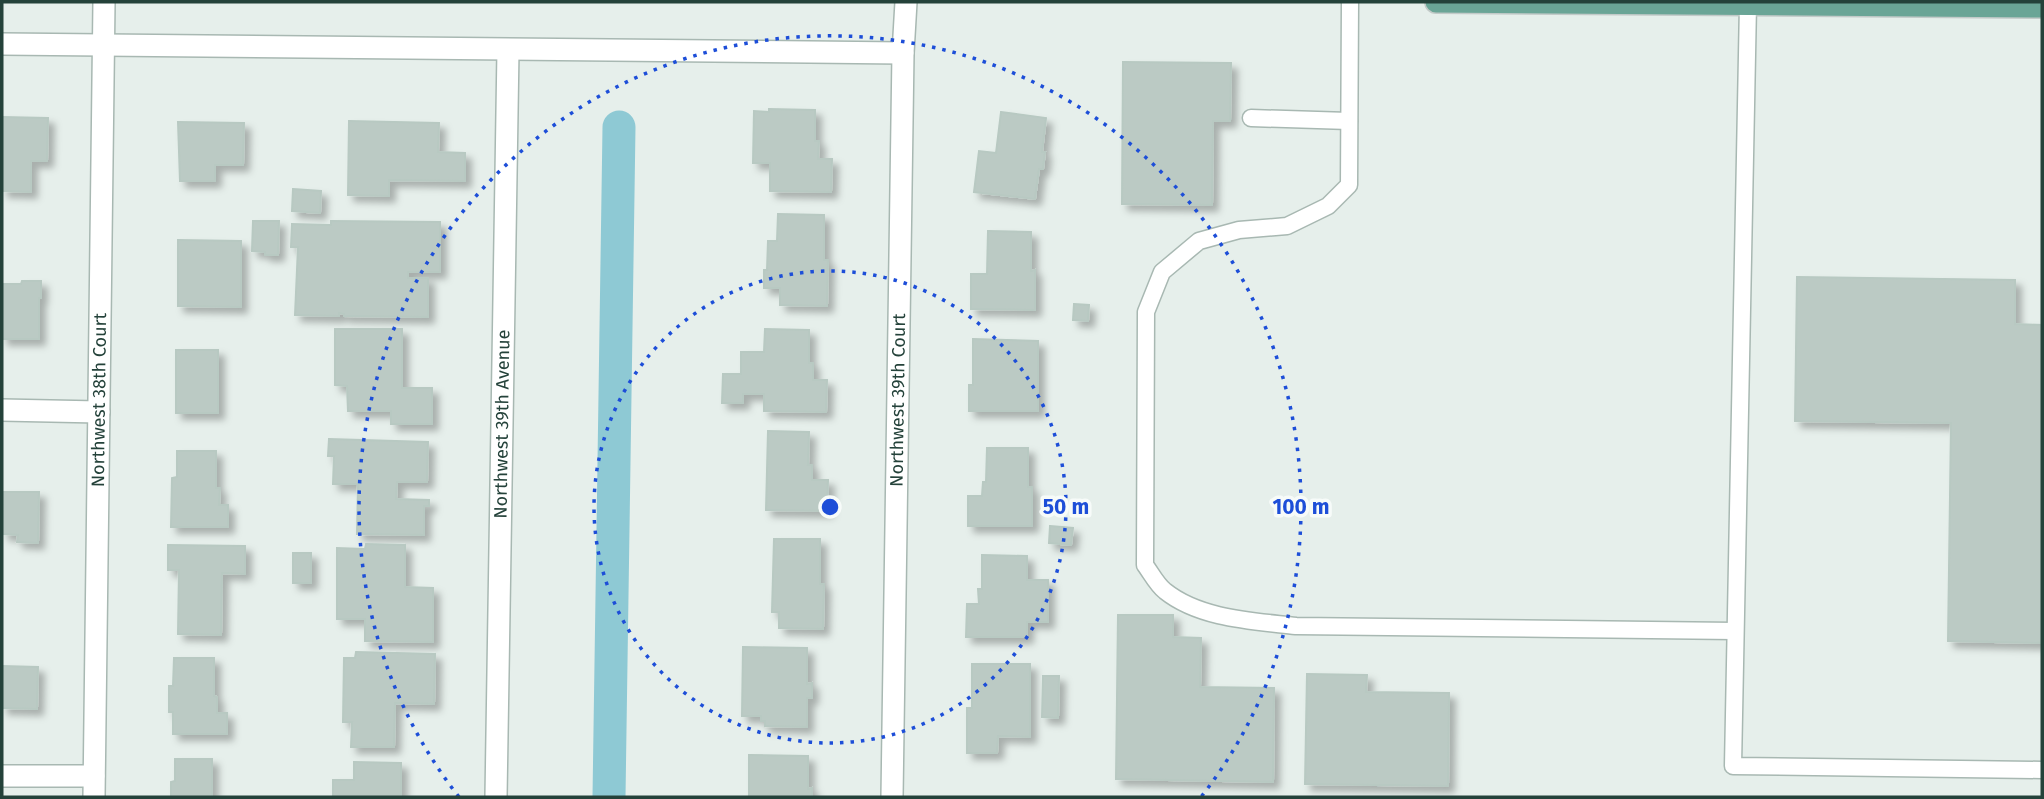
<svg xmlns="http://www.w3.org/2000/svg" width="2044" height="799" font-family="'Fira Sans',sans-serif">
  <defs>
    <filter id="shadow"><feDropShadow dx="6" dy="6" stdDeviation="3.5" flood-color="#0004"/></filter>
  </defs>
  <rect width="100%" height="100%" fill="#e6efeb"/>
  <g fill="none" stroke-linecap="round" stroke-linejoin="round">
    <polyline stroke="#8ec9d4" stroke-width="33" points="609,797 619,127"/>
  </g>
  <g fill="#bbcac4" stroke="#b8c9c2" stroke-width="2" filter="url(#shadow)">
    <polygon points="1123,62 1231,63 1230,121 1213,121 1212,205 1122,204"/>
    <polygon points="769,109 815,110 815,141 819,141 818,159 832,159 831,192 770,191 770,163 753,163 754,111 769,112"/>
    <polygon points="1001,112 1046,118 1042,152 1045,152 1043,169 1039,169 1035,199 974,192 979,151 996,153"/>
    <polygon points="2,117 48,118 47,161 31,161 31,192 2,191"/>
    <polygon points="349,121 439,123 438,152 465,153 465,181 389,180 389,196 348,195"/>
    <polygon points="178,122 244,123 243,165 215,165 215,181 180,181"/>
    <polygon points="293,189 321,191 320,213 292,211"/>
    <polygon points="778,214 824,215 824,260 828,260 827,306 780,305 780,288 764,288 764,270 767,270 768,241 777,241"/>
    <polygon points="253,221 279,221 278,255 265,255 265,252 252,251"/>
    <polygon points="331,221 440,222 440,272 408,272 408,278 428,278 428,317 344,316 344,314 339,313 339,316 295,315 298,247 291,247 292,224 331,225"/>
    <polygon points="988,231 1031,232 1031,271 1035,270 1035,310 971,309 971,274 987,274"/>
    <polygon points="178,240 241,241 241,307 178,306"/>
    <polygon points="1797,277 2015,280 2015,324 2042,325 2042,643 1948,641 1951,423 1795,421"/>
    <polygon points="22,281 41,281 41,298 39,298 39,339 2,339 2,284 21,284"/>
    <polygon points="1074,304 1089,305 1088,321 1073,320"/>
    <polygon points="335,329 402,329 402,388 432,388 432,424 391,424 391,411 348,411 347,386 335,385"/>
    <polygon points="765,329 809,330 809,363 813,363 813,380 827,380 826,412 764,411 764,394 743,394 743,403 722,403 723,374 741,374 741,352 764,352"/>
    <polygon points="973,339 1038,341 1038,411 969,411 969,385 973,385"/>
    <rect x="176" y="350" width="42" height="63"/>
    <polygon points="768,431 809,432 808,465 812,465 812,480 828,480 827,511 766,510"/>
    <polygon points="329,439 428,442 427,482 397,482 396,499 429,500 429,506 424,506 424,535 357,534 358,484 333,484 334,456 328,456"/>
    <polygon points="987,448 1028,448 1028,487 1032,487 1032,526 968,526 968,496 982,496 983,482 986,482"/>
    <polygon points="177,451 216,451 216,488 220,488 219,505 228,505 228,527 171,527 172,478 177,477"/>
    <polygon points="2,492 39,492 38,543 17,542 18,535 3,534"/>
    <polygon points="1050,526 1073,528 1071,545 1049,543"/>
    <polygon points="774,539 820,539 820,584 824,584 823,629 779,628 779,612 772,612"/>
    <polygon points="366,544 405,545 405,587 433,588 433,642 365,641 365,619 337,619 337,548 365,549"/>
    <polygon points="168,545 245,546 245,574 222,573 221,635 178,634 179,570 168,570"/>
    <rect x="293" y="553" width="18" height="30"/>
    <polygon points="982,555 1027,556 1027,580 1048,580 1048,622 1027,622 1027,637 966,637 967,604 979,604 978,589 982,589"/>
    <polygon points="1118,615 1173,615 1173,637 1201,638 1200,687 1274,688 1273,782 1116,779"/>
    <polygon points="743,647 807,648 807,684 812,683 812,698 807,698 807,727 765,726 765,721 761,721 761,716 742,716"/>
    <polygon points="356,652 435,654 434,704 395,703 394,747 351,747 352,722 343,722 344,658 355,658"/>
    <polygon points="174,658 214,658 214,696 217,697 217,713 227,713 227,734 173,734 173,712 169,712 169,686 173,686"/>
    <polygon points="972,664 1030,664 1030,737 998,736 997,753 967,753 967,708 972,708"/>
    <polygon points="2,666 38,667 37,709 2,708"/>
    <polygon points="1307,674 1367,675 1366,692 1449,693 1448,786 1305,784"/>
    <polygon points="1043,676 1059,676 1058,718 1042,717"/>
    <polygon points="749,755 808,756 808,789 812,788 812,797 749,797"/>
    <polygon points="175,759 212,759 212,797 171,797 171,782 175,781"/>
    <polygon points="354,762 401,763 401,797 333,797 333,780 354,780"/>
  </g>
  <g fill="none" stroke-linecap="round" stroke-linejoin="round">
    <g stroke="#a8b8b2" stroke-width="19">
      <g id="service">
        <path d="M1350,2L1349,185L1328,206L1287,226L1239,230L1199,241L1162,272L1146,312L1145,565C1151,573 1157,585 1165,591C1200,619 1253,621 1296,626L1735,631"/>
        <polyline points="1748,4 1733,766 2042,770"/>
        <polyline points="1251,118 1349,121"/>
      </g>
    </g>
    <g stroke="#a8b8b2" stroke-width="24">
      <g id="minor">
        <polyline points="2,44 903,53"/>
        <polyline points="2,410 99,412"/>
        <polyline points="2,776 94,776"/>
        <path id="s1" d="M94,797L104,2"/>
        <path id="s2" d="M496,797L508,50"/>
        <path id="s3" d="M892,797L903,53L906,2"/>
      </g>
    </g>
    <g stroke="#c2cac8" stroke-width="24">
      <polyline id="primary" points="1436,2 2042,7"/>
    </g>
    <use href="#service" stroke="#fff" stroke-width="16"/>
    <use href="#minor" stroke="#fff" stroke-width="21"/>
    <use href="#primary" stroke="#6aa596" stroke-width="21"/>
  </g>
  <g fill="none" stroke="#1d4ed8" stroke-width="3.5" stroke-dasharray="3.5 7">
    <circle cx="830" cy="507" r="236"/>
    <path d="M459 797A471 471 0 1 1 1201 797"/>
  </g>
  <g text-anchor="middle" stroke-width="7" stroke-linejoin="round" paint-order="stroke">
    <g font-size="18" fill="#24423a" stroke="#f7fbf9">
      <text dy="6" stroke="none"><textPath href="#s1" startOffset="397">Northwest 38th Court</textPath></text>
      <text dy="6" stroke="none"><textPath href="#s3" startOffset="397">Northwest 39th Court</textPath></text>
      <text dy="6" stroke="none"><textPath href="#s2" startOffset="373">Northwest 39th Avenue</textPath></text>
    </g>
  </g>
  <circle cx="830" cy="507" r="10" fill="#1d4ed8" stroke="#f7fbf9" stroke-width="3.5"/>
  <g font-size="21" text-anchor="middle" font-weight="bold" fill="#1d4ed8" stroke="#f7fbf9" stroke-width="7" stroke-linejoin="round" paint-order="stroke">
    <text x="1066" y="514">50 m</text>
    <text x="1301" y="514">100 m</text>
  </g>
  <rect width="2044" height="799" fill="none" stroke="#24423a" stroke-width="7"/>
</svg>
